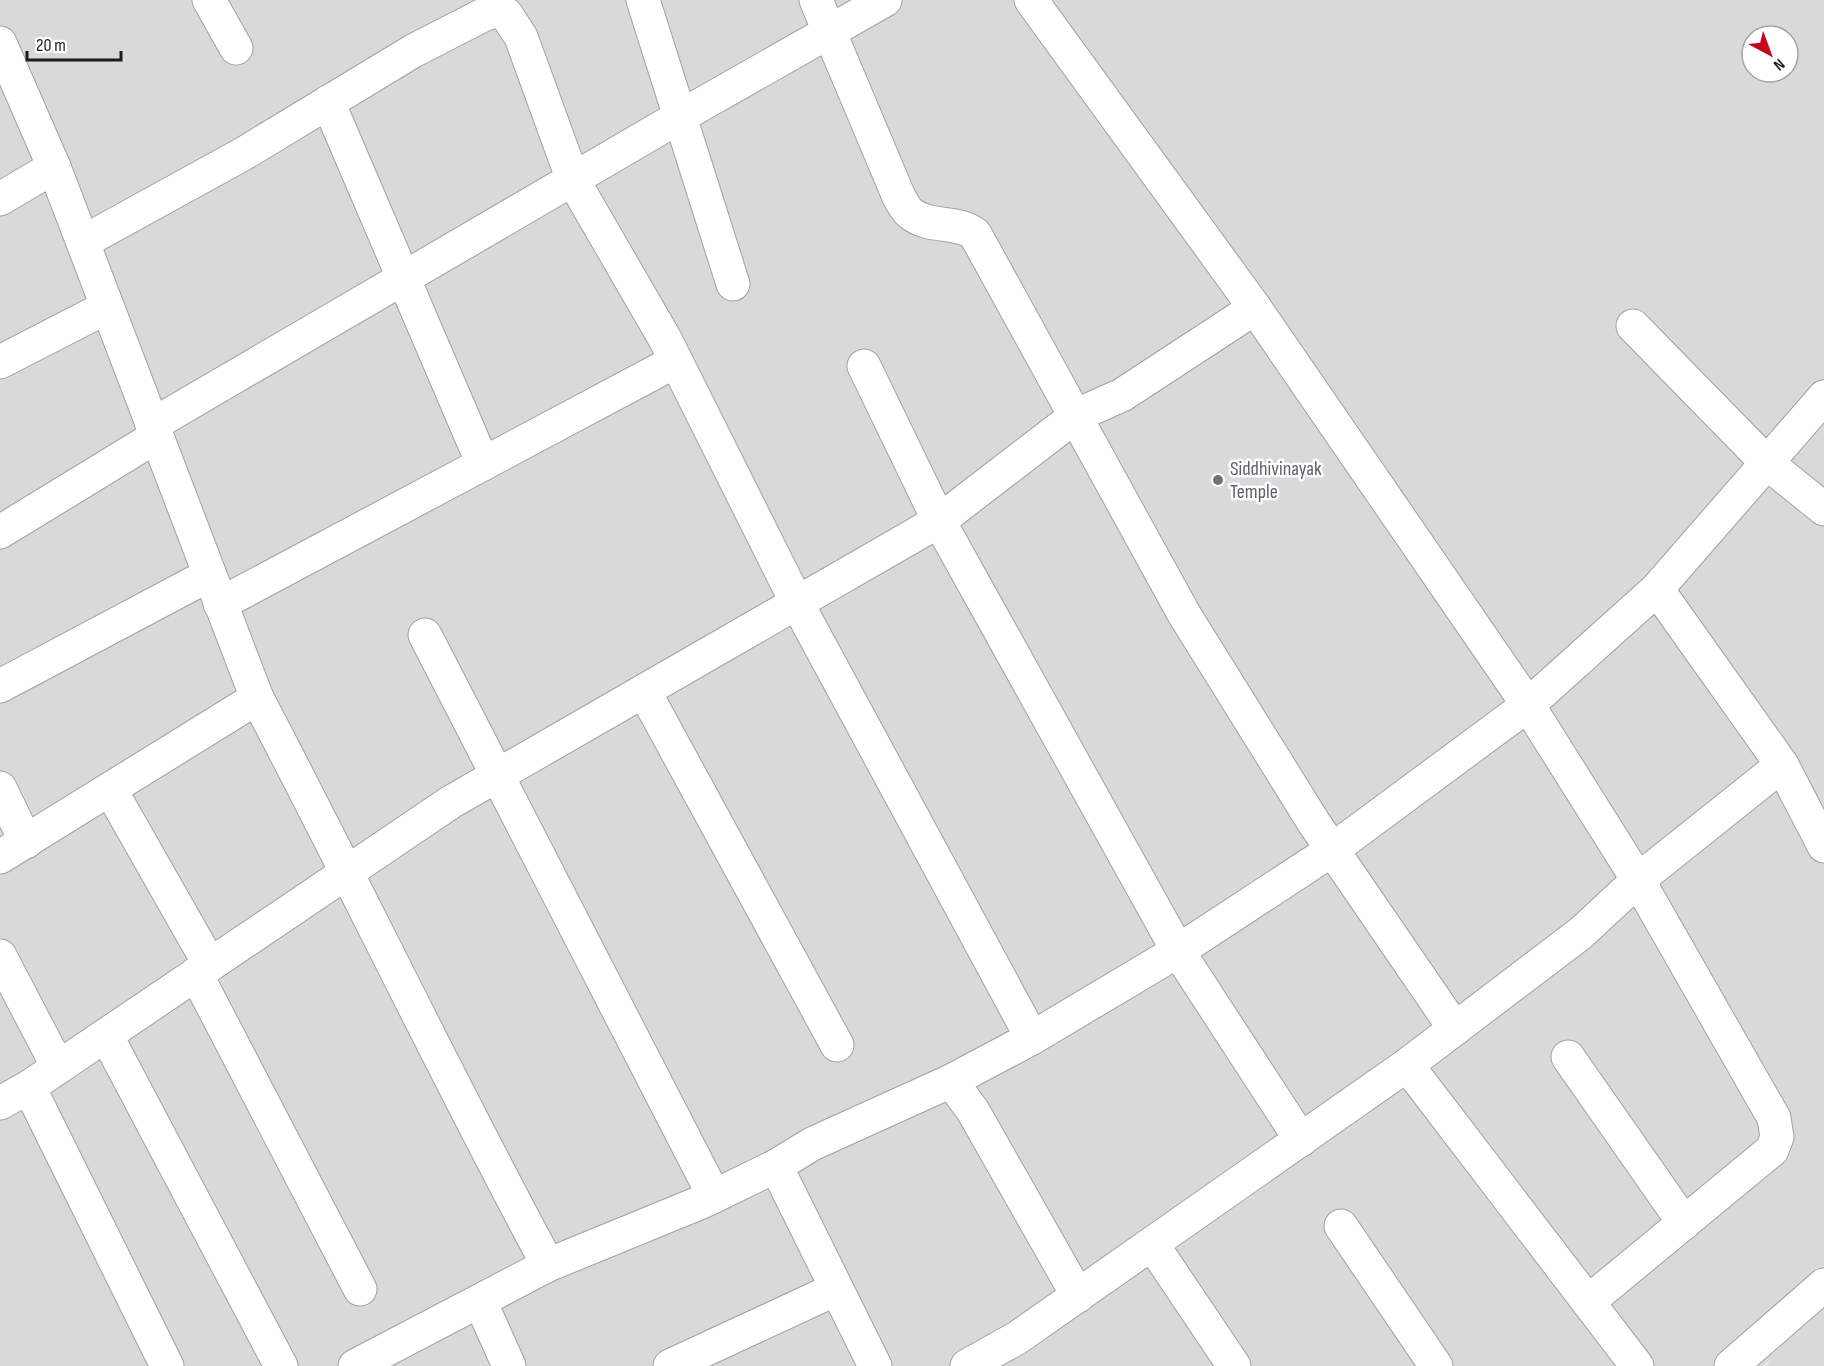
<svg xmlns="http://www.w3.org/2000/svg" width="1824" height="1366" font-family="'Sofia Sans Condensed',sans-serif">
  <rect width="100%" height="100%" fill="#ede8e2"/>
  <path fill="#dad9d9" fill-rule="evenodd" d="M0,0H1824V1366H1766L1772,1359L1762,1366H0ZM1752,36H1788V72H1752Z"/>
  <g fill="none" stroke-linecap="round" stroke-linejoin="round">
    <g stroke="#a0a0a0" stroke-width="35">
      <g id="street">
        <polyline points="209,0 236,48"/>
        <polyline points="643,0 733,284"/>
        <path d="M816,0L899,197C902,202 906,210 910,213C929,229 957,220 975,234L1184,614L1314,823L1455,1029"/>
        <polyline points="1031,0 1255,308"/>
        <polyline points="0,43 54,167 257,698 0,857"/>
        <polyline points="328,102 483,464"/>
        <polyline points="0,199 54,167"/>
        <polyline points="83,242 243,154 413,51 485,14 497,11 506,14 521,37 573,180 665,339 797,603 1032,1038"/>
        <polyline points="1633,326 1767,463 1824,509"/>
        <polyline points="0,362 107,307"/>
        <polyline points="864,366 939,521 1178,951 1032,1038 951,1081"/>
        <polyline points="152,425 681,116 885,0"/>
        <polyline points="0,532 157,436"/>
        <polyline points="1657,589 1824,397"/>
        <polyline points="220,604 676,361"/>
        <polyline points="425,635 714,1196"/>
        <polyline points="0,686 209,575"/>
        <polyline points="644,691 837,1045"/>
        <path d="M257,698C356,886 447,1078 548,1265L704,1201L776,1166L812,1144L951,1081L973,1111L1078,1296"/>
        <polyline points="0,788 26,842"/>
        <polyline points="110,789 210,965"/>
        <polyline points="0,956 58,1067"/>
        <polyline points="196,974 360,1289"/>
        <polyline points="106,1035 281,1366"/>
        <polyline points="1568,1057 1684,1223"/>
        <polyline points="1407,1065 1637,1366"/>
        <polyline points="29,1087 167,1366"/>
        <polyline points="0,1103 29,1087 451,802 939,521 1077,415 1122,395 1255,308 1528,705 1638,880 1774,1118 1777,1137 1772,1150 1588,1302"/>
        <polyline points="1301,1140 1178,951 1332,850 1528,705 1657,589 1782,765 1824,846"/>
        <polyline points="776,1166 875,1366"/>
        <polyline points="1341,1226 1436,1366"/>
        <polyline points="1152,1244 1234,1366"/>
        <polyline points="480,1301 509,1366"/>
        <polyline points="355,1366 548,1265"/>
        <polyline points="670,1366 836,1289"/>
        <polyline points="967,1366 1017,1338 1407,1065 1581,933 1638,880 1782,765"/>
        <polyline points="1731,1366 1824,1285"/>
      </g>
    </g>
    <use href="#street" stroke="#fff" stroke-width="33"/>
  </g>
  <circle fill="#6b7280" stroke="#fff" stroke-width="2" cx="1218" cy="480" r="6"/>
  <g text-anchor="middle" stroke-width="5" stroke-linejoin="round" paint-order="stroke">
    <g font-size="20" fill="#5b616d" stroke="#fff" text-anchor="start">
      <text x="1230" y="475">Siddhivinayak<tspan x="1230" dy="23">Temple</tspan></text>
    </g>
  </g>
  <g transform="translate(1770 54) rotate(139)"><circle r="28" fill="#ffffff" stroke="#a4a4a4" stroke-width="1.5"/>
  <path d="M0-4.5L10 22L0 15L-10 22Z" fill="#c40420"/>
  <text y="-9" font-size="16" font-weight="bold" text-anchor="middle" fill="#1c1c1c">N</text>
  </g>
  <path d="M27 51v9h94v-9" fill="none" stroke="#1c1c1c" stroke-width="3"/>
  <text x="36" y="51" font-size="18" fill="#1c1c1c" stroke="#ffffff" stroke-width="4.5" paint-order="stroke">20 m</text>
</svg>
